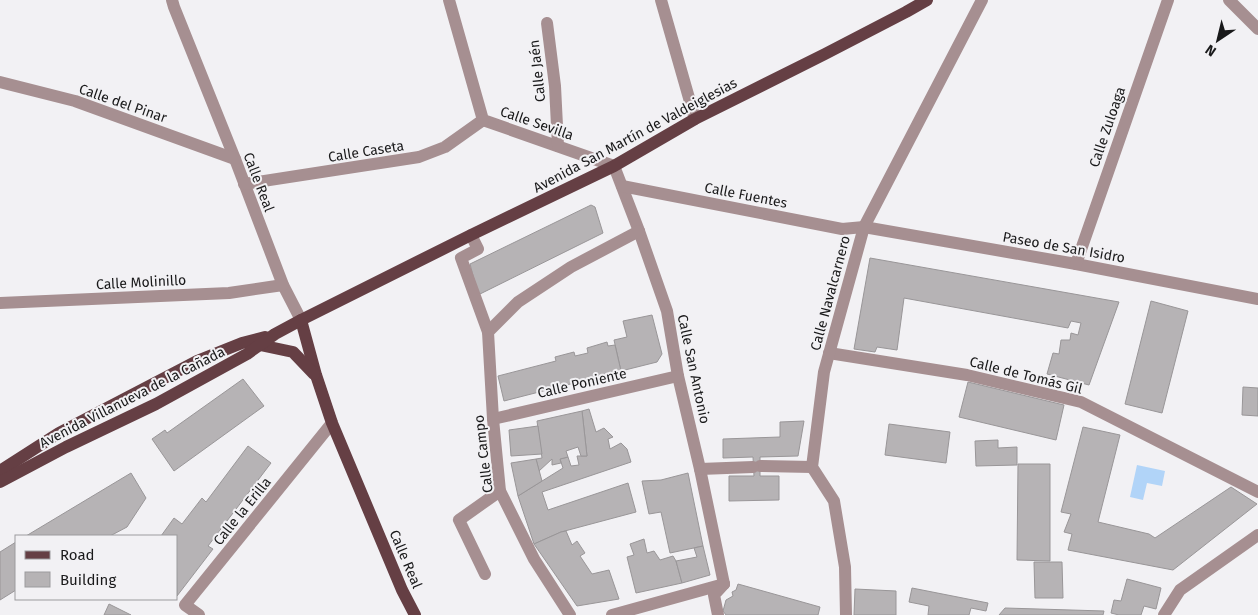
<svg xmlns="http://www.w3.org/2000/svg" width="1258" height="615" font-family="'Fira Sans',sans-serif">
  <rect width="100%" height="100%" fill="#f2f1f4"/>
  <polygon fill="#b1d4f8" points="1137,465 1165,471 1162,486 1147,483 1143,500 1130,497"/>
  <g fill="#b6b3b5" stroke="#999698">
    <polygon points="591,205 595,207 603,233 478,295 470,264"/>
    <polygon points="870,258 1119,302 1089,385 1047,374 1053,353 1059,354 1061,340 1070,340 1071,333 1078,335 1081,323 1071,321 1068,328 904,298 897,350 877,347 875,352 854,349"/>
    <polygon points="1151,301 1188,311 1162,413 1125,404"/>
    <polygon points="652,315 662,354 657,362 621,371 614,340 627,337 623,321"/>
    <polygon points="607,342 608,346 615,345 621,371 504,401 498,376 556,361 555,357 574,352 575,356 588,353 587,348"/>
    <polygon points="243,379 264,406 174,471 152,439 165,430 167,433"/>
    <polygon points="968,382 1064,405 1056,440 959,417"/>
    <polygon points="1243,387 1258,388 1258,416 1242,415"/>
    <polygon points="589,409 596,432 604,428 613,437 608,439 610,449 621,443 627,449 631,462 542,492 548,510 628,483 636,512 561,532 534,544 518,496 563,468 560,459 568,457 571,466 579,465 577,456 587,456 582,411"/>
    <polygon points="582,411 587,456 581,456 578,447 566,451 568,457 560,459 561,463 552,465 552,459 539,471 536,459 542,458 537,421"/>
    <polygon points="804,421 798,456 760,457 760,476 779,476 779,500 729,501 729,476 754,476 753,457 723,458 723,439 780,437 780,422"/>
    <polygon points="889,424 950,432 946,463 885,455"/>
    <polygon points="538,426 542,454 511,456 509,430"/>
    <polygon points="1083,427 1120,435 1098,522 1149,534 1155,538 1231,487 1257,504 1173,570 1068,550 1072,534 1064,532 1071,514 1061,512"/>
    <polygon points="998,440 998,448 1017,447 1017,465 976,466 975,441"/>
    <polygon points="248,446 271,463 208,546 213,549 177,596 176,536 161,536 174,518 182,524 202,498 206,502"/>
    <polygon points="536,459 542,481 518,496 511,463"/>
    <polygon points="1018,464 1050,464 1050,561 1017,560"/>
    <polygon points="131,473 146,498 127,527 110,536 26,536"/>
    <polygon points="688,473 703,546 670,553 661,512 649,514 642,481 661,480"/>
    <polygon points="566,531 572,545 577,541 585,553 580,556 592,574 609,570 619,599 577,606 534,544 561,532"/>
    <polygon points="644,539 647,553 654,551 660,560 673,556 676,561 682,583 636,593 627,557 634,555 630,544"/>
    <polygon points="16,542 16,590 0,600 0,552"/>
    <polygon points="703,546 710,575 682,583 676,561 697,557 694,548"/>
    <polygon points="1034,562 1062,562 1063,598 1035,598"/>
    <polygon points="1127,579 1161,588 1156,609 1144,606 1141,615 1119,615 1111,613 1114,600 1121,601"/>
    <polygon points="738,584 820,607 818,615 726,615 723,611 726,600 733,596 732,592 736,590"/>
    <polygon points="912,588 988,603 986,611 971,608 969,615 928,615 929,606 909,602"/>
    <polygon points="855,589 896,591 896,615 854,615"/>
    <polygon points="109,604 131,615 104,615"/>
    <polygon points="1005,608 1104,611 1103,615 999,615"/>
  </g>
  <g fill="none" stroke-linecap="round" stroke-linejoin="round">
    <g stroke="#a68f91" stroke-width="12">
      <polyline points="172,0 174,7 235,159 283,285 301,320"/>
      <polyline points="449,0 483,120 614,166 639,231 667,311 678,376 700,469 724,584"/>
      <polyline points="661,0 695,119"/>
      <polyline points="1229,0 1258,29"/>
      <polyline points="547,23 555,86 558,146"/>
      <polyline points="0,82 75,101 235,159"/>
      <polyline points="244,184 419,157 445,147 483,120"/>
      <polyline points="622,186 842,229 864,227 1076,264 1258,299"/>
      <polyline points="471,235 478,249 461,258 488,332"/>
      <polyline points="1076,264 1168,0"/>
      <polyline points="0,303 229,293 283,285"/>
      <polyline points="829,353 967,375 1081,402 1258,492"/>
      <polyline points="493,419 678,376"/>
      <polyline points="760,466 812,467"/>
      <polyline points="700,469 753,467"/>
      <polyline points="485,574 459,520 500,491"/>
      <polyline points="199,615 185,605 332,423"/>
      <polyline points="570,615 534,559 500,491 493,419 488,332 518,302 571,267 639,231"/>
      <polyline points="612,615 724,584"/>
      <polyline points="718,615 714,595 724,584"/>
      <polyline points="846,615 845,567 834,501 812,467 824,372 864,227 982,0"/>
      <polyline points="1164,615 1180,590 1258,535"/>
    </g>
    <g stroke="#653f44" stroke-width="12">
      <polyline points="301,320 316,375 332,423 402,590 415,615"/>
      <polyline points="260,345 293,352 314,374"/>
      <polyline points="0,471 59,433 197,361 242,343 265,337"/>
      <polyline points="0,482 66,447 156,404 247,354 275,334 301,320 471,235 614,166 695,119 825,54 906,12 927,0"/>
    </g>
  </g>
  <g text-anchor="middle" stroke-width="4" stroke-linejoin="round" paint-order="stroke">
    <g font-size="14" fill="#19191a" stroke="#f2f1f4">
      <text transform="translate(537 71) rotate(-96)" y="5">Calle Jaén</text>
      <text transform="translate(123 103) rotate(19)" y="5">Calle del Pinar</text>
      <text transform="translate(537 123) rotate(19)" y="5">Calle Sevilla</text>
      <text transform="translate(1107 127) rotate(-71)" y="5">Calle Zuloaga</text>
      <text transform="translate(635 135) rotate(-28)" y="5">Avenida San Martín de Valdeiglesias</text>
      <text transform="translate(366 151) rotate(-9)" y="5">Calle Caseta</text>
      <text transform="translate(259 182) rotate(69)" y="5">Calle Real</text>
      <text transform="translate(746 195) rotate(11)" y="5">Calle Fuentes</text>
      <text transform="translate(1064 247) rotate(10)" y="5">Paseo de San Isidro</text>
      <text transform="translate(141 282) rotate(-3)" y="5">Calle Molinillo</text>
      <text transform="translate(830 293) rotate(-75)" y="5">Calle Navalcarnero</text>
      <text transform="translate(694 369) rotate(78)" y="5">Calle San Antonio</text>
      <text transform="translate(1026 375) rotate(14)" y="5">Calle de Tomás Gil</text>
      <text transform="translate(582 383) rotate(-13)" y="5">Calle Poniente</text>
      <text transform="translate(132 397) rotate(-27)" y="5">Avenida Villanueva de la Cañada</text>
      <text transform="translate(483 454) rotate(-97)" y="5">Calle Campo</text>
      <text transform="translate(242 511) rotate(-51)" y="5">Calle la Erilla</text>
      <text transform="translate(406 559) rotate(67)" y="5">Calle Real</text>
    </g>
  </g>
  <rect x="15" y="535" width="162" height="65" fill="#f2f1f4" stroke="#9b9b9d"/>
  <rect x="25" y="551" width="25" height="8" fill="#653f44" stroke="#9b9b9d"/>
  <text x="60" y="560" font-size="15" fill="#19191a">Road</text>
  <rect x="25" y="572" width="25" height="15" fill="#b6b3b5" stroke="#9b9b9d"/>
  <text x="60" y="585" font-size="15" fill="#19191a">Building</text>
  <g transform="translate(1218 40) rotate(215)" stroke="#f2f1f4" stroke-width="4" paint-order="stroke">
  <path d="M0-4L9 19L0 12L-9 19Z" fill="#19191a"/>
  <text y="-8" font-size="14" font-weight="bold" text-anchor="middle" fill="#19191a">N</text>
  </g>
</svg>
